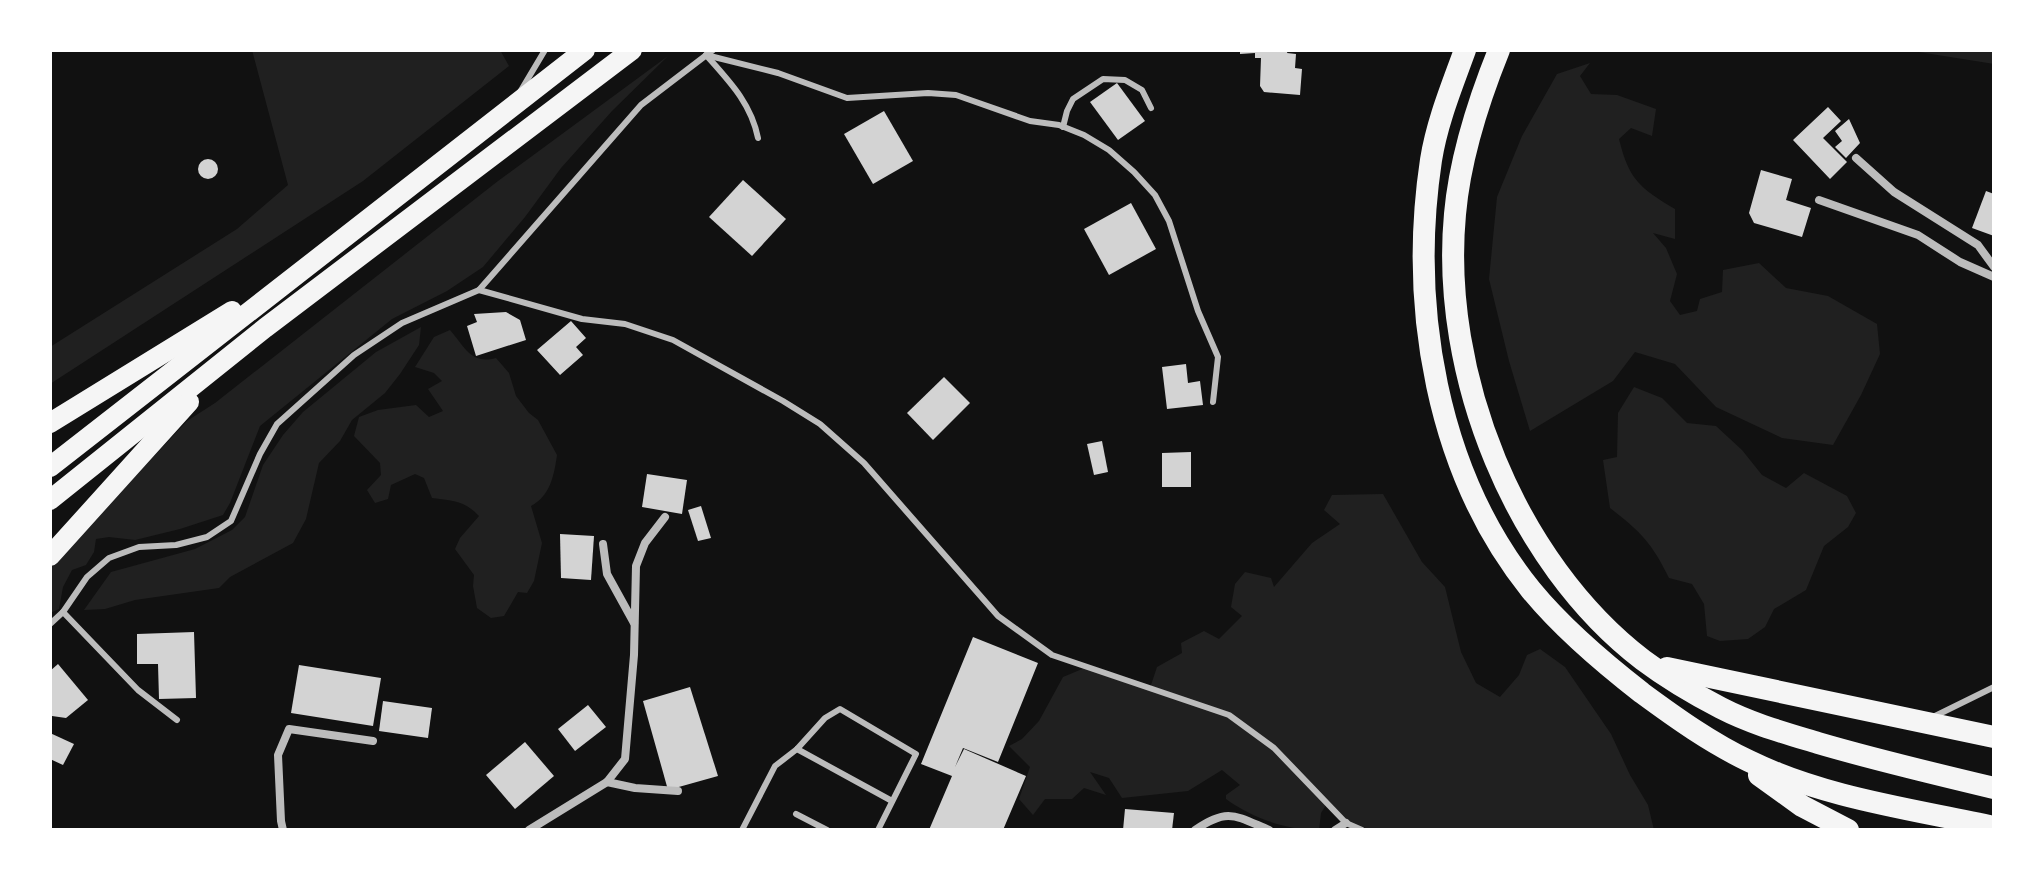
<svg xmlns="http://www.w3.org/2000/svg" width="2044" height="880" font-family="Overpass,sans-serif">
  <rect width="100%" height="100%" fill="#111"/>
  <g fill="#202020">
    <polygon points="252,50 500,50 509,66 363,181 50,384 50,347 237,229 288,185"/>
    <polygon points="1906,50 1994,50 1994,64 1988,63"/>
    <polygon points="668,56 612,111 561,168 525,217 483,267 447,291 392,319 260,426 230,503 223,515 180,529 135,540 109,537 96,539 94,552 86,565 72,570 63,587 59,609 50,613 50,567 187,421 215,403 498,181"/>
    <path d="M1590,63L1580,76L1591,94L1617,95L1656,109L1652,136L1631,128L1619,139C1629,180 1640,188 1675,209V239L1653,233L1666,248L1677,274L1670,301L1680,315L1697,311L1700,299L1722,292L1723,270L1759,263L1786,288L1828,296L1877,324L1880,354L1861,395L1833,445L1782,438L1716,407L1675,364L1635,352L1613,381L1530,431L1509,361L1489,279L1497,197L1522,136L1557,74Z"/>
    <polygon points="421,327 419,345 400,374 385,393 352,420 340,441 319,463 306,519 293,543 230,577 219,588 135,600 105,609 84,610 111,572 195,549 232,530 245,517 263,465 283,435 303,412 376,352"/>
    <path d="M450,330C465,347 471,365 496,358L509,373L516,396L529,413L538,420L557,455C554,476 550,496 531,506L542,543L534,581L527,593L518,592L504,616L491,618L477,608L473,586L474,575L455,549L460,538L479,516C464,500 452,501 432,498L424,478L415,474L391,485L388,499L375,503L367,490L381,475L380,463L354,436L359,417L378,410L416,405L429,417L443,411L428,389L442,381L434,373L415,367L434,337Z"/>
    <path d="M1634,387L1662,398L1687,423L1716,426L1742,450L1762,475L1786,488L1804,473L1847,496L1856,513L1848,527L1824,546L1806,590L1774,609L1765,627L1748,639L1720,641L1707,636L1704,604L1692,584L1669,578C1652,543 1640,531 1610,508L1603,460L1617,457L1618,413Z"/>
    <path d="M1383,494L1422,562L1445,587L1461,652L1476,683L1500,697L1519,675L1527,655L1540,649L1565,667L1611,734L1630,775L1648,805L1654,830H1362L1326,805L1321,813L1319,830C1286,830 1252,818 1226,799V795L1240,785L1222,770L1188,791L1122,798L1109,778L1090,772L1106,795L1084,788L1072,799H1045L1033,815L1019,799L1030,767L1009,746L1022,739L1039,721L1063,677L1087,667L1150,688L1157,667L1182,653L1181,643L1204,631L1219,639L1242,616L1231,607L1235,584L1245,572L1271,578L1274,587L1312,543L1340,524L1324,510L1332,495Z"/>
  </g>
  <g fill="#d3d3d3">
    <polygon points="1240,50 1288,50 1287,53 1296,54 1295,68 1302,69 1300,95 1264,92 1260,86 1261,58 1255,58 1255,53 1240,54"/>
    <polygon points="1117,83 1145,121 1118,140 1090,102"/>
    <polygon points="1828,107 1841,121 1823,138 1847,162 1830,179 1793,140"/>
    <polygon points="884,111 913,161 873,184 844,134"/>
    <polygon points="1849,119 1860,143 1846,158 1835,147 1842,141 1835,131"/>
    <circle cx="208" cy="169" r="10"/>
    <polygon points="1761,170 1792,179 1786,200 1811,208 1802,237 1754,223 1749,213"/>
    <polygon points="743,180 786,219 752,256 709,217"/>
    <polygon points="1986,191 1994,194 1994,236 1972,228"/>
    <polygon points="1131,203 1156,249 1109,275 1084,229"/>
    <polygon points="506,312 520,320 526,340 476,356 467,326 477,322 474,314"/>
    <polygon points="571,321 586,338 576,347 583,355 560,375 537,350"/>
    <polygon points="1186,364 1188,383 1200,381 1203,405 1167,409 1162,367"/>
    <polygon points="944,377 970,403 933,440 907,413"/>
    <polygon points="1102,441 1108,472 1094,475 1087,444"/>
    <polygon points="1191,452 1191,487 1162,487 1162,453"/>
    <polygon points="647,474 687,480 682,514 642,507"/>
    <polygon points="701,506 711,538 698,541 688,510"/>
    <polygon points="560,534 594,536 591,580 561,578"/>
    <polygon points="194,632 196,698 159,699 158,664 137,664 137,634"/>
    <polygon points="973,637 1038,663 998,762 963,748 955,767 964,749 1026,776 1003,830 929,830 952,776 921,764"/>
    <polygon points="58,664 88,700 66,718 52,716 50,714 50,671"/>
    <polygon points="299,665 381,678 373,726 291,713"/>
    <polygon points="690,687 718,776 668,790 643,701"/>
    <polygon points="383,701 432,708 428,738 379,731"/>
    <polygon points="588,705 606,727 575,751 558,729"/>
    <polygon points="50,733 74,744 63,765 50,759"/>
    <polygon points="525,742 554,776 515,809 486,775"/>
    <polygon points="1125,809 1174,813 1172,830 1123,830"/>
  </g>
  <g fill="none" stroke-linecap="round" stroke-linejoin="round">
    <g stroke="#bcbcbc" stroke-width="6">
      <polyline points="706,55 778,73 847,98 928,93 956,95 1030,121 1059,125 1084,135 1109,150 1134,172 1155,195 1169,221 1198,311 1218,357 1213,402"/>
      <path d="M706,55C729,81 751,103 758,138"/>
      <polyline points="520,92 545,50"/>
      <polyline points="1063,127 1067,111 1073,99 1103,79 1125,80 1142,90 1151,108"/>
      <polyline points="479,290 582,319 625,324 673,340 783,401 820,424 864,463 998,616 1052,655 1229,715 1274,748 1346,823 1362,830"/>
      <polyline points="63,612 138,690 177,720"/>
      <polyline points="50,624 63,612 87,577 109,558 139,547 176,545 207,537 231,521 260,454 277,424 354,355 402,323 479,290 641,105 713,50"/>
      <polyline points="1933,717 1994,687"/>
      <polyline points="797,749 892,801"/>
      <polyline points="796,814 827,830"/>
      <polyline points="742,830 775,766 797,749 825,718 840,709 916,754 878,830"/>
    </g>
    <g stroke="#bcbcbc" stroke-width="8">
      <polyline points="1856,158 1894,192 1978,245 1994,267"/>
      <polyline points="1819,200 1918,235 1960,262 1994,277"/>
      <polyline points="603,544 607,574 634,623"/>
      <polyline points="607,782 635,788 678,791"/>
      <polyline points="283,830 281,821 278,755 289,729 373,741"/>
      <polyline points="529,830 607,782 625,759 634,655 636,566 645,543 665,517"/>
      <path d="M1195,830C1228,807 1236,816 1269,830"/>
      <polyline points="1335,830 1346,823"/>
    </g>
    <g stroke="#f5f5f5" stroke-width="20">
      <polyline points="50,423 232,311"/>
      <polyline points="50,467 585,50"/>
      <polyline points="50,500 265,328 632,50"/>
      <polyline points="50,556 189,402"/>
    </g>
    <g stroke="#f5f5f5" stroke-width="22">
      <path d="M1465,50C1452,86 1437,122 1431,160C1409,306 1436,472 1531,590C1563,629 1602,662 1642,693C1676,718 1711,743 1749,761C1825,798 1912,809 1994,827"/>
      <path d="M1499,50C1478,102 1460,157 1455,214C1440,374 1515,562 1643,660C1667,678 1694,694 1721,708C1752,724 1785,733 1818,743C1876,760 1935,774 1994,788"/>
      <polyline points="1667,668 1994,737"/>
      <polyline points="1759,775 1802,806 1848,830"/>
    </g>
  </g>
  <rect width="2044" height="880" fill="none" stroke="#ffffff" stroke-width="104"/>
</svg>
